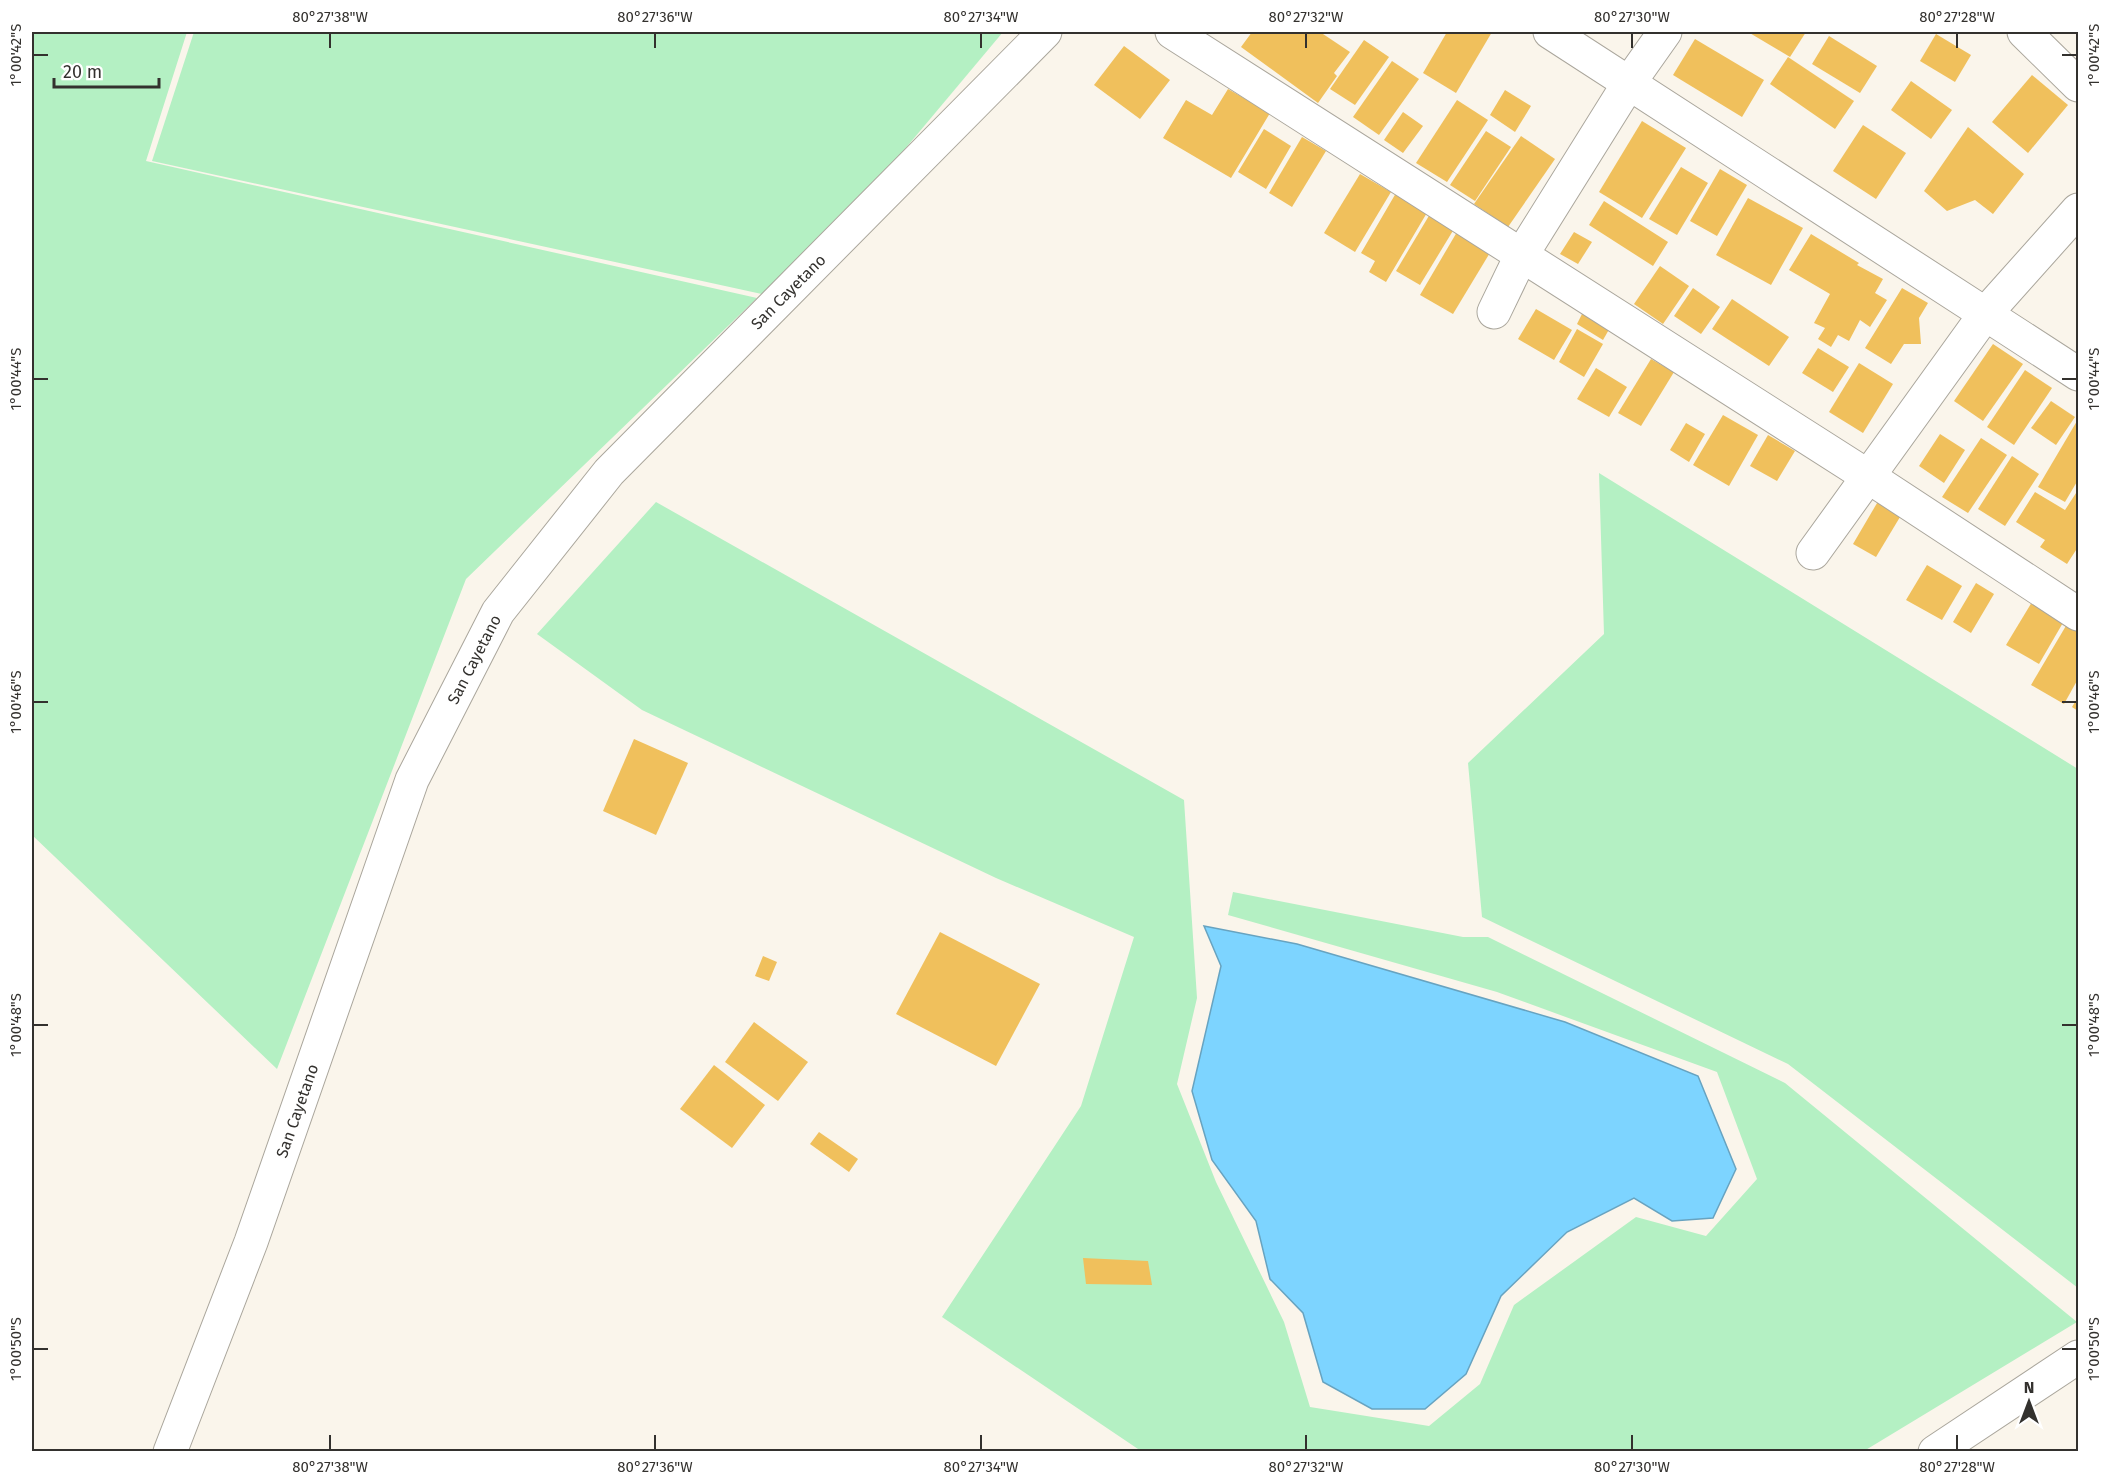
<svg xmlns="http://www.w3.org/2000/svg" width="2110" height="1483" font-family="'Fira Sans',sans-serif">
  <rect width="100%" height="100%" fill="#faf5eb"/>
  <g fill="#b4f0c3">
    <polygon points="32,32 187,32 146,161 757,298 466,579 277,1069 32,835"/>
    <polygon points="194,32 1003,32 780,298 152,161"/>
    <polygon points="1599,473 2078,769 2078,1288 1788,1064 1482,917 1468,763 1604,634"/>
    <polygon points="656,502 1184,800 1197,998 1177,1084 1216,1182 1284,1322 1310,1407 1429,1426 1480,1384 1514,1305 1636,1217 1706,1236 1757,1179 1717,1072 1497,992 1228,915 1233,892 1463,937 1488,937 1785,1083 2077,1322 1864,1451 1141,1451 942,1317 1081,1106 1134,937 996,878 642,710 537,634"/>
  </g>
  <polygon fill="#7dd4ff" stroke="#67a3c0" stroke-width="1.5" points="1204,926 1297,944 1565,1022 1698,1076 1736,1169 1713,1218 1672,1221 1634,1198 1567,1232 1501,1296 1466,1374 1425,1409 1372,1409 1323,1382 1303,1313 1270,1279 1256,1221 1212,1160 1192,1091 1221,966"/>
  <g fill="#f0c05c">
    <polygon points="1252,32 1320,32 1350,52 1334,73 1337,76 1318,103 1241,47"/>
    <polygon points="1447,32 1492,32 1456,93 1423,73"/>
    <polygon points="1748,32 1806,32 1790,57"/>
    <polygon points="1936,34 1971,55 1955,82 1920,61"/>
    <polygon points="1829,36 1877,66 1860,93 1812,64"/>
    <polygon points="1695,39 1764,80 1742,117 1673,75"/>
    <polygon points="1364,40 1389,57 1355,105 1330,89"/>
    <polygon points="1124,46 1170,80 1140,119 1094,85"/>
    <polygon points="1788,57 1854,101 1835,129 1770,84"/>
    <polygon points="1392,61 1419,79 1379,135 1353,117"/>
    <polygon points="2032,75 2068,105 2028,153 1992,122"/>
    <polygon points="1911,81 1952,110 1931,139 1891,110"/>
    <polygon points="1228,89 1270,113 1231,178 1163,138 1186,100 1212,115"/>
    <polygon points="1505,90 1531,106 1515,132 1490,115"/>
    <polygon points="1457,100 1488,120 1447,182 1416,163"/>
    <polygon points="1403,112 1423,126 1403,153 1384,140"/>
    <polygon points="1642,121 1686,148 1642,218 1599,192"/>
    <polygon points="1863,125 1906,153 1876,199 1833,171"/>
    <polygon points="1968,127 2024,174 1993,214 1975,200 1947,211 1924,191"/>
    <polygon points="1264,129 1291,146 1266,189 1238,172"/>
    <polygon points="1486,131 1511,147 1475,201 1450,185"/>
    <polygon points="1521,136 1555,159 1508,227 1474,204"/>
    <polygon points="1302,137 1326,151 1292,207 1269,193"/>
    <polygon points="1681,167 1708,183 1677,235 1649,219"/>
    <polygon points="1720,169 1747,185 1717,236 1690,221"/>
    <polygon points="1360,174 1391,192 1355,252 1324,233"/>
    <polygon points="1396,193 1428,211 1386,282 1369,272 1375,261 1361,253"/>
    <polygon points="1748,198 1803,228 1771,285 1716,255"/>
    <polygon points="1604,201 1668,242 1653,266 1589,225"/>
    <polygon points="1430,214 1454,229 1420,285 1396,271"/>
    <polygon points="1457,232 1491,251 1453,314 1420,295"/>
    <polygon points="1574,232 1592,242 1578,264 1560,254"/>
    <polygon points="1811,234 1859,263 1857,265 1883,279 1875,293 1887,300 1870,327 1860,320 1849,341 1838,335 1831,347 1818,339 1825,328 1814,323 1830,294 1789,270"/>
    <polygon points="1660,266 1689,286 1663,324 1634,304"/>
    <polygon points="1693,288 1720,307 1701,334 1674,316"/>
    <polygon points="1902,288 1928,303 1919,318 1921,344 1904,344 1891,364 1865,348"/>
    <polygon points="1732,299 1789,337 1769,366 1712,329"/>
    <polygon points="1536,309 1572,330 1554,360 1518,339"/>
    <polygon points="1584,310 1611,326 1603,340 1577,324"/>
    <polygon points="1577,329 1603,344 1584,377 1559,362"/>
    <polygon points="1993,344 2023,364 1983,421 1954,401"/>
    <polygon points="1818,348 1849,367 1833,392 1802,373"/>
    <polygon points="1651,359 1674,372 1641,426 1618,413"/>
    <polygon points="1859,363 1893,384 1863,433 1829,412"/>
    <polygon points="1596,368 1627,387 1609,417 1577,399"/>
    <polygon points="2025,370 2052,388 2014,445 1987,427"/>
    <polygon points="2051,401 2075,417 2056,445 2031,428"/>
    <polygon points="1723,415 1758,435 1729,486 1693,465"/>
    <polygon points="2077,421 2078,422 2078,480 2065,502 2038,487"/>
    <polygon points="1686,423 1705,434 1689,462 1670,450"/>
    <polygon points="1940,434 1965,450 1944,483 1919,466"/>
    <polygon points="1768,435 1795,451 1777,481 1750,466"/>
    <polygon points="1981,438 2007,455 1968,513 1942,497"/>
    <polygon points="2012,456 2039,474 2005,526 1978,509"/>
    <polygon points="2078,490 2078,547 2067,564 2040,547 2045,540 2016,522 2035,492 2065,510"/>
    <polygon points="1880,498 1903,512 1876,557 1853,544"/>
    <polygon points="1927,565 1962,586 1942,620 1906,600"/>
    <polygon points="1976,583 1994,594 1971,633 1953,622"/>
    <polygon points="2032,602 2064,621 2039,664 2006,645"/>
    <polygon points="2070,619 2078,625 2078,679 2064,704 2031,685"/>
    <polygon points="2078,697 2078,711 2072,707"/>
    <polygon points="634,739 688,763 656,835 603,811"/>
    <polygon points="940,932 1040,984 996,1066 896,1014"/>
    <polygon points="763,956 777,962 769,981 755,976"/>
    <polygon points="754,1022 808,1062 778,1101 725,1062"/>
    <polygon points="714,1065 765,1105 732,1148 680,1109"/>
    <polygon points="819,1132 858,1159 849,1172 810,1144"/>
    <polygon points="1083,1258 1148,1261 1152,1285 1086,1284"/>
  </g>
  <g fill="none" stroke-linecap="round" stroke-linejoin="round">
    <g stroke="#aaa69c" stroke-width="35">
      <g id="street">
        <polyline points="1172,32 1869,477 2078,614"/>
        <polyline points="1550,32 2078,374"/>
        <polyline points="2024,32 2078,85"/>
        <polyline points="1494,312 1521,256 1629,83 1665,32"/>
        <polyline points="1813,553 1986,313 2078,210"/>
        <polyline points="1935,1452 2078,1357"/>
      </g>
    </g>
    <g stroke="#aaa69c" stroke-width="35">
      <g id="secondary">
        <path id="s1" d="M170,1452L251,1242L412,780L498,612L609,472L1045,32"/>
      </g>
    </g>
    <use href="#street" stroke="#fff" stroke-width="33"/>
    <use href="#secondary" stroke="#fff" stroke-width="33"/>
  </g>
  <path fill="none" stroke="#33312e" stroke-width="2" d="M330,33V48M655,33V48M981,33V48M1306,33V48M1632,33V48M1957,33V48M33,55H48M2062,55H2077M33,379H48M2062,379H2077M33,702H48M2062,702H2077M33,1025H48M2062,1025H2077M33,1349H48M2062,1349H2077M330,1435V1450M655,1435V1450M981,1435V1450M1306,1435V1450M1632,1435V1450M1957,1435V1450"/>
  <g text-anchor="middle" stroke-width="6" stroke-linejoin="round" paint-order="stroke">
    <g font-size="16" fill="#33312e" stroke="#fff">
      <text dy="6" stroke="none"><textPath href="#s1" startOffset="1336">San Cayetano</textPath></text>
      <text dy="6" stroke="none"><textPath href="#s1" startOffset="850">San Cayetano</textPath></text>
      <text dy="6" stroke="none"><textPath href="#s1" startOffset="364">San Cayetano</textPath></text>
    </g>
  </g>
  <rect width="2110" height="1483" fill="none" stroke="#ffffff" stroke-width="66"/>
  <g transform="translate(2029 1402)" stroke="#ffffff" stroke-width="4.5" paint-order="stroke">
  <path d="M0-4.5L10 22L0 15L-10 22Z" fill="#33312e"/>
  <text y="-9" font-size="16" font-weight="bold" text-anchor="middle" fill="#33312e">N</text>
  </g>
  <path d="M54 78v9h105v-9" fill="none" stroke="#33312e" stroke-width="3"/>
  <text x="63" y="78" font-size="18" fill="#33312e" stroke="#ffffff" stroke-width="4.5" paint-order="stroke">20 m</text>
  <rect x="33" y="33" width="2044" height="1417" fill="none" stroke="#33312e" stroke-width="2"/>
  <g font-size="15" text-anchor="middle" fill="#33312e">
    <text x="330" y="22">80°27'38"W</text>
    <text x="655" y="22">80°27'36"W</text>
    <text x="981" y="22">80°27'34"W</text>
    <text x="1306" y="22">80°27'32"W</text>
    <text x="1632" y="22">80°27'30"W</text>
    <text x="1957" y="22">80°27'28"W</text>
    <text transform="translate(16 55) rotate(-90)" y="5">1°00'42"S</text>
    <text transform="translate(2094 55) rotate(-90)" y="5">1°00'42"S</text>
    <text transform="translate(16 379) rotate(-90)" y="5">1°00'44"S</text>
    <text transform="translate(2094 379) rotate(-90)" y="5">1°00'44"S</text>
    <text transform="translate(16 702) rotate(-90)" y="5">1°00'46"S</text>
    <text transform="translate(2094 702) rotate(-90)" y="5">1°00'46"S</text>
    <text transform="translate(16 1025) rotate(-90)" y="5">1°00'48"S</text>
    <text transform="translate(2094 1025) rotate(-90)" y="5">1°00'48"S</text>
    <text transform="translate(16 1349) rotate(-90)" y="5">1°00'50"S</text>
    <text transform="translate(2094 1349) rotate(-90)" y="5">1°00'50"S</text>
    <text x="330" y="1472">80°27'38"W</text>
    <text x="655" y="1472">80°27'36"W</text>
    <text x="981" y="1472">80°27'34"W</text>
    <text x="1306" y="1472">80°27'32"W</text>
    <text x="1632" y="1472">80°27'30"W</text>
    <text x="1957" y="1472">80°27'28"W</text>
  </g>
</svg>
